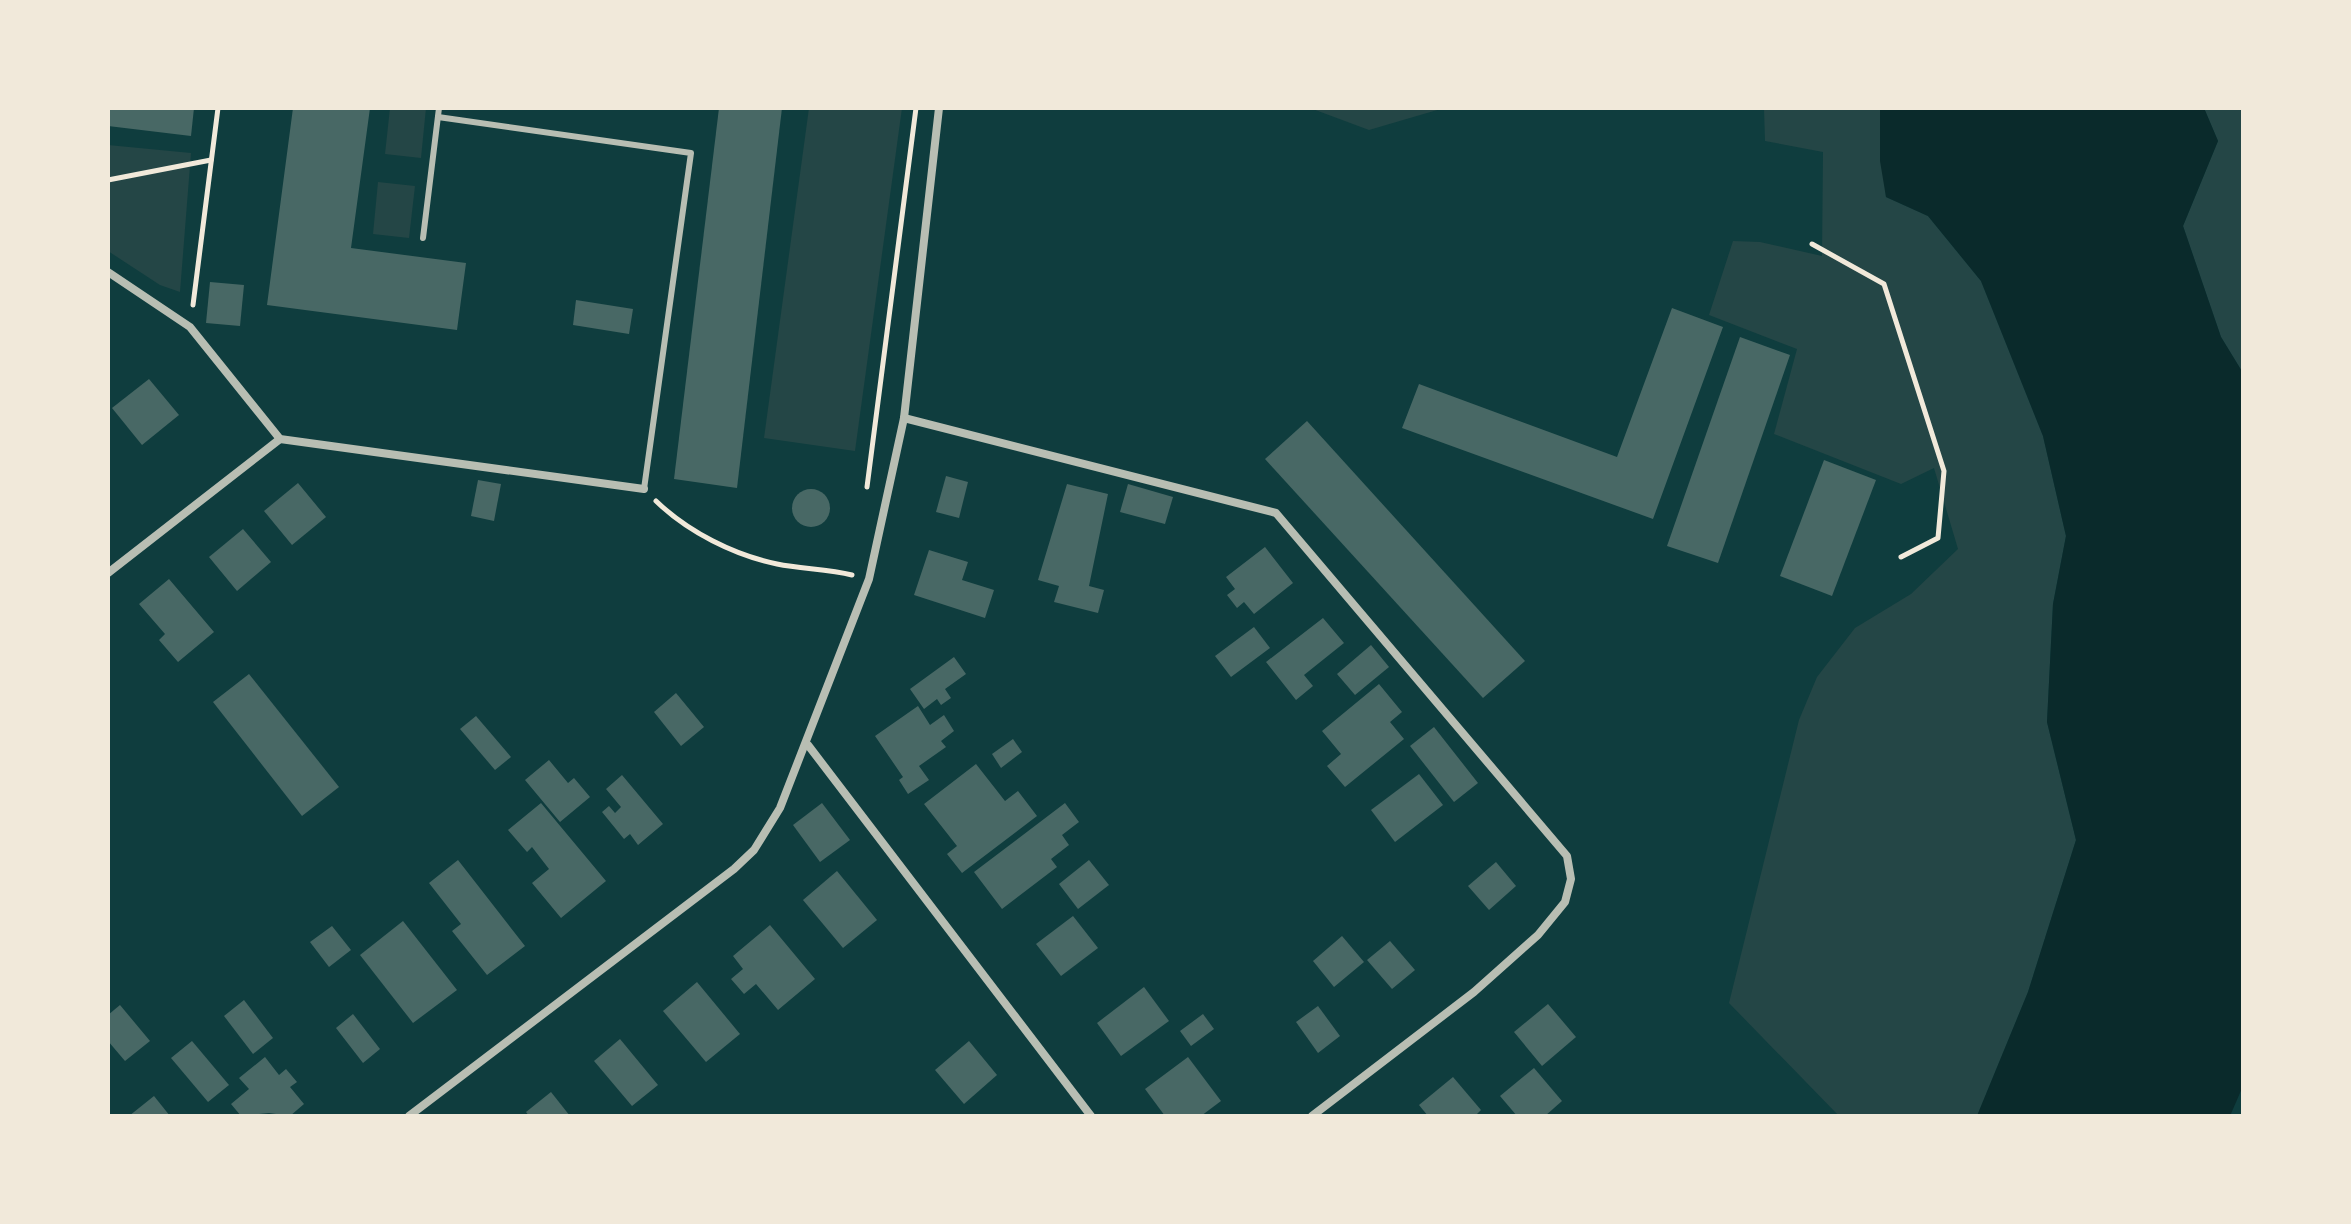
<svg xmlns="http://www.w3.org/2000/svg" width="2351" height="1224" font-family="'Times New Roman',serif">
  <rect width="100%" height="100%" fill="#0f3d3e"/>
  <g fill="#244646">
    <polygon points="390,108 426,108 421,158 385,154"/>
    <polygon points="809,108 902,108 855,451 764,438"/>
    <polygon points="1310,108 1444,108 1369,130"/>
    <polygon points="1764,108 1880,108 1886,197 1928,216 1981,281 2043,436 2066,536 2053,604 2047,722 2076,840 2028,992 1977,1116 1839,1116 1729,1003 1799,720 1817,677 1855,628 1911,594 1958,549 1934,468 1901,484 1774,434 1797,349 1709,315 1733,241 1760,242 1822,256 1823,152 1765,141"/>
    <polygon points="2204,108 2243,108 2243,373 2221,337 2183,226 2218,141"/>
    <polygon points="108,145 191,153 180,292 160,285 108,251"/>
    <polygon points="378,182 415,186 409,238 373,234"/>
  </g>
  <polygon fill="#0a2a2b" points="1880,108 2204,108 2218,141 2183,226 2221,337 2243,373 2243,1086 2230,1116 1977,1116 2028,992 2076,840 2047,722 2053,604 2066,536 2043,436 1981,281 1928,216 1886,197 1880,161"/>
  <g fill="#486865">
    <polygon points="108,108 194,108 191,136 108,126"/>
    <polygon points="293,108 370,108 351,248 466,263 457,330 267,305"/>
    <polygon points="719,108 782,108 737,488 674,479"/>
    <polygon points="210,282 244,285 240,326 206,323"/>
    <polygon points="576,300 633,309 629,334 573,325"/>
    <polygon points="1672,308 1723,327 1653,519 1402,428 1419,384 1617,457"/>
    <polygon points="1740,337 1790,355 1718,563 1667,546"/>
    <polygon points="149,379 179,415 142,445 112,408"/>
    <polygon points="1307,421 1525,661 1483,698 1265,459"/>
    <polygon points="1824,460 1876,480 1832,596 1780,576"/>
    <polygon points="946,476 968,482 959,518 936,512"/>
    <polygon points="478,480 501,484 494,521 471,516"/>
    <polygon points="298,483 326,517 292,545 264,511"/>
    <polygon points="1067,484 1108,494 1089,586 1104,590 1098,613 1054,602 1059,586 1038,580"/>
    <polygon points="1128,484 1173,497 1165,524 1120,512"/>
    <circle cx="811" cy="508" r="19"/>
    <polygon points="243,529 271,562 237,591 209,557"/>
    <polygon points="1265,547 1293,583 1254,614 1244,602 1237,608 1227,595 1235,589 1226,577"/>
    <polygon points="929,550 968,562 962,580 994,590 985,618 914,595"/>
    <polygon points="169,579 214,632 178,662 159,640 165,634 139,604"/>
    <polygon points="1323,618 1344,643 1304,675 1313,686 1296,700 1266,662"/>
    <polygon points="1254,627 1270,648 1231,677 1215,656"/>
    <polygon points="1371,645 1389,667 1355,695 1337,674"/>
    <polygon points="954,657 966,674 945,689 951,698 941,705 937,699 924,709 910,689"/>
    <polygon points="249,674 339,787 302,816 213,702"/>
    <polygon points="1379,684 1402,712 1390,722 1404,739 1345,787 1327,766 1341,754 1322,731"/>
    <polygon points="676,693 704,727 681,746 654,712"/>
    <polygon points="918,706 930,725 944,715 954,731 941,741 946,747 919,766 929,780 908,794 899,780 903,777 875,736"/>
    <polygon points="476,716 511,757 495,770 460,729"/>
    <polygon points="1434,727 1478,783 1454,802 1410,746"/>
    <polygon points="1013,739 1022,752 1001,768 992,754"/>
    <polygon points="549,760 568,783 574,778 590,797 560,822 525,780"/>
    <polygon points="976,764 1005,801 1018,791 1037,816 962,873 947,854 957,846 924,804"/>
    <polygon points="1419,774 1443,805 1395,842 1371,810"/>
    <polygon points="622,775 663,824 638,845 630,834 624,839 602,812 609,806 615,813 621,807 606,789"/>
    <polygon points="541,803 606,881 561,918 532,883 549,869 532,847 527,852 508,830"/>
    <polygon points="822,803 850,840 820,862 793,825"/>
    <polygon points="1065,803 1079,822 1062,835 1069,845 1051,859 1057,867 1002,909 974,872"/>
    <polygon points="458,860 525,946 487,975 452,931 461,924 429,883"/>
    <polygon points="1089,860 1109,885 1078,909 1059,884"/>
    <polygon points="1496,862 1516,886 1489,910 1468,886"/>
    <polygon points="837,871 877,920 843,948 803,900"/>
    <polygon points="1073,916 1098,948 1061,976 1036,944"/>
    <polygon points="403,921 457,990 413,1023 360,955"/>
    <polygon points="770,925 815,979 778,1010 756,984 744,994 731,979 743,969 733,956"/>
    <polygon points="332,926 351,950 329,967 310,942"/>
    <polygon points="1342,936 1364,962 1334,987 1313,961"/>
    <polygon points="1390,941 1415,970 1392,989 1367,960"/>
    <polygon points="697,982 740,1034 706,1062 663,1011"/>
    <polygon points="1144,987 1169,1021 1121,1056 1097,1023"/>
    <polygon points="244,1000 273,1038 253,1054 224,1016"/>
    <polygon points="1548,1004 1576,1037 1542,1066 1514,1032"/>
    <polygon points="120,1005 150,1041 125,1061 108,1041 108,1015"/>
    <polygon points="1318,1006 1340,1036 1318,1053 1296,1022"/>
    <polygon points="353,1014 380,1049 363,1063 336,1028"/>
    <polygon points="1203,1014 1214,1029 1191,1046 1180,1031"/>
    <polygon points="620,1039 658,1085 632,1106 594,1061"/>
    <polygon points="192,1041 229,1085 208,1102 171,1058"/>
    <polygon points="969,1041 997,1075 964,1104 935,1070"/>
    <polygon points="265,1057 279,1075 286,1069 297,1082 290,1087 304,1104 290,1116 269,1113 241,1116 231,1104 249,1089 239,1078"/>
    <polygon points="1188,1057 1221,1101 1201,1116 1165,1116 1145,1089"/>
    <polygon points="1534,1068 1562,1101 1545,1116 1517,1116 1500,1096"/>
    <polygon points="1453,1077 1481,1110 1475,1116 1428,1116 1419,1105"/>
    <polygon points="551,1092 570,1116 529,1116 526,1112"/>
    <polygon points="154,1096 170,1116 129,1116"/>
  </g>
  <g fill="none" stroke-linecap="round" stroke-linejoin="round">
    <g stroke="#f1e9da" stroke-width="5">
      <polyline points="108,180 211,160"/>
      <polyline points="1812,244 1884,284 1944,471 1938,538 1901,557"/>
      <polyline points="193,305 218,108"/>
      <polyline points="867,487 916,108"/>
      <path d="M656,501C688,532 734,555 777,564C802,569 828,569 852,575"/>
    </g>
    <g stroke="#b8beb3" stroke-width="6">
      <polyline points="438,117 691,153 644,489"/>
      <polyline points="423,238 439,108"/>
    </g>
    <g stroke="#b8beb3" stroke-width="8">
      <polyline points="108,272 190,327 280,439 644,489"/>
      <polyline points="904,418 1276,513 1567,856 1571,879 1565,902 1538,935 1474,992 1312,1116"/>
      <polyline points="108,573 280,439"/>
      <polyline points="808,745 1091,1116"/>
      <polyline points="409,1116 734,869 754,850 780,808 869,579 904,418 939,108"/>
    </g>
  </g>
  <rect width="2351" height="1224" fill="none" stroke="#f1e9da" stroke-width="220"/>
</svg>
